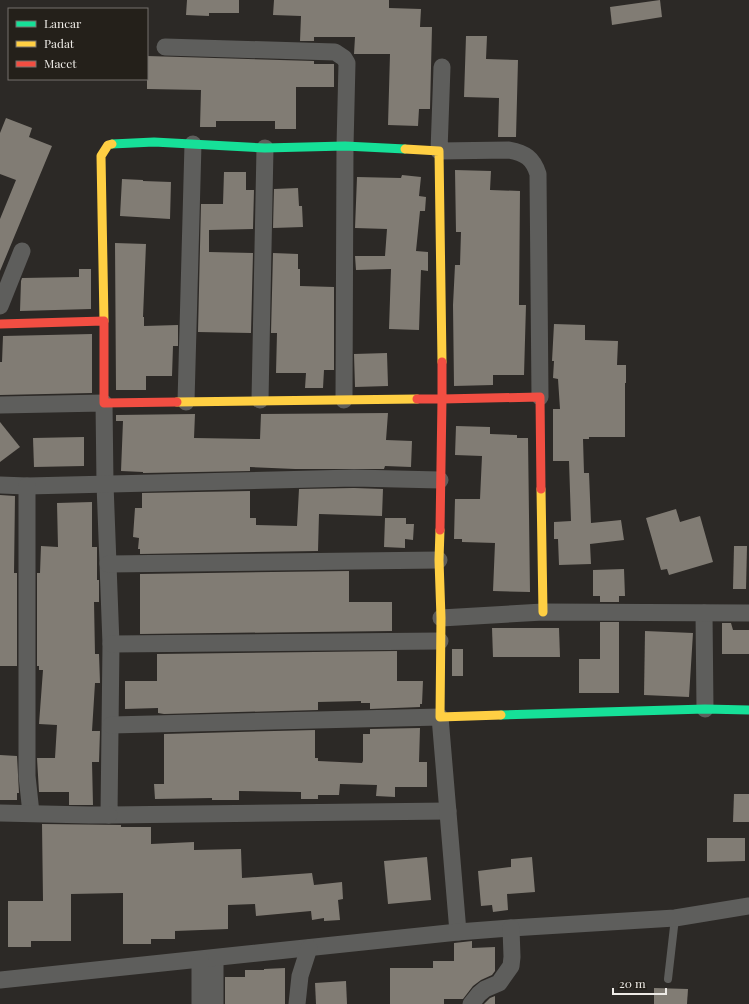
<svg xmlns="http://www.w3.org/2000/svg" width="749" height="1004" font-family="'Playfair Display',serif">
  <rect width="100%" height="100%" fill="#2c2926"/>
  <g fill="#817c74">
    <polygon points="187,0 239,0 239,13 209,13 209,16 186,15"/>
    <polygon points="274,0 389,0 389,8 421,9 420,27 432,27 430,109 419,109 418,126 388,125 390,54 354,54 355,37 314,37 314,41 300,41 301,16 273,15"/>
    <polygon points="660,0 662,17 612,25 610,7"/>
    <polygon points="466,36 487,36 486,59 518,60 516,137 498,137 499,98 464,97"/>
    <polygon points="147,56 314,61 314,64 334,64 334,87 296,87 296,129 275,129 275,121 216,121 216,127 200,127 201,90 147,89"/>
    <polygon points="6,118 32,128 29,137 52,146 0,271 0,219 16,180 0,174 0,133"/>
    <polygon points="455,170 491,171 490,190 520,191 519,305 526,305 524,375 493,375 493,385 454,386 453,305 455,265 460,265 461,232 456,232"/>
    <polygon points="224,172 246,172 246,190 254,190 253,229 209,230 209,252 253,253 251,333 198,332 201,204 223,204"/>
    <polygon points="402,175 421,177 419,196 426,197 425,211 420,211 416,251 428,252 428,271 421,270 419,330 389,329 391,269 356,270 355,256 385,256 387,229 355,228 357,177 401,178"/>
    <polygon points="122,179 143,180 143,181 171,182 170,219 120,216"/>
    <polygon points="298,188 299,206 302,206 303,227 273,228 274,189"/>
    <polygon points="115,243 146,244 143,317 144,317 144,326 178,325 178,346 173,346 172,376 146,376 146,390 116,390"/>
    <polygon points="273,253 298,254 298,269 300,269 300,286 334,287 334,370 324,370 323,388 305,388 306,373 276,373 277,333 271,333"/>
    <polygon points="79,269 91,269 91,309 20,311 21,281 22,278 79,277"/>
    <polygon points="554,324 585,325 585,340 618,341 617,365 626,365 626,383 625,383 625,437 589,437 589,439 583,439 584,473 589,473 591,523 621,520 624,540 590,544 591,564 559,565 558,539 554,539 554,522 571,521 569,461 553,461 553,409 560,409 558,379 553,378 554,361 552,361"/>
    <polygon points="92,334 92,393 0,395 0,362 2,362 3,336"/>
    <polygon points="387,353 388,386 355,387 354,354"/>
    <polygon points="388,413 386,440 412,441 411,467 385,466 384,469 295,469 250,467 250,471 143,473 143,472 121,471 123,421 116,421 116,415 195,414 194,438 260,439 261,414"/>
    <polygon points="0,422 20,447 0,462"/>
    <polygon points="456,426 490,427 490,434 517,435 517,438 528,438 530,592 493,591 495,543 462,542 462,539 454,539 455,499 480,499 482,456 455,455"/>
    <polygon points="84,437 84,466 34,467 33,438"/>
    <polygon points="354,488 383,489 382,516 319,514 318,551 140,554 140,549 138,549 139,538 133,537 135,508 142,508 142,493 250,491 250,518 256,518 256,525 297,526 299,489"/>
    <polygon points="0,495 15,496 14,573 17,573 17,666 0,666"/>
    <polygon points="92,502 92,547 97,547 97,580 99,580 99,602 94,602 95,654 99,654 100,683 95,683 92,731 100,731 99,762 92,762 93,805 69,805 69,792 39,792 37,758 55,758 57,725 39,724 43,670 39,670 39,666 37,666 37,573 40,573 41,546 58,547 57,503"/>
    <polygon points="676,509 680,522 700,516 713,562 669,575 667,569 661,570 646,518"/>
    <polygon points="385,518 406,518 406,524 414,524 413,540 405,539 405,548 384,547"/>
    <polygon points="734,546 747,546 746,589 733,589"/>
    <polygon points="624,569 625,596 619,596 619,602 600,602 600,596 593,596 593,570"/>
    <polygon points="349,571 349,602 392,602 392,631 140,634 140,574"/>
    <polygon points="600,622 619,622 619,693 579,693 579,659 600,659"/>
    <polygon points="722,623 731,623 733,630 749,630 749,654 722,654"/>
    <polygon points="492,628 559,628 560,657 493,657"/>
    <polygon points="645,631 693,633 689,697 644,695"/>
    <rect x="452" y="649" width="11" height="27"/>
    <polygon points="397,651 397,681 423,681 422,704 420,704 420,707 370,709 370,703 361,703 361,701 318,702 318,710 164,714 158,713 158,708 125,709 125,681 157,681 157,654"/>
    <polygon points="420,728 419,762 427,762 427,787 395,787 395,797 376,796 377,785 340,784 339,795 318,795 318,799 301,799 301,792 239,791 239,800 212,800 212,798 155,799 154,784 164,784 164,734 315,730 315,758 318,758 318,761 362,763 363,761 363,734 370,734 370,729"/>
    <polygon points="0,755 17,756 19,793 17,793 17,800 0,800"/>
    <polygon points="734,794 749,794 749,822 733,822"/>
    <polygon points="42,824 121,825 121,827 151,827 151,844 194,842 194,850 241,849 242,878 312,873 314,885 342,882 343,899 338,900 340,920 324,921 324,918 312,920 311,911 256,916 255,904 228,905 228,929 175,931 175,939 151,939 151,944 123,944 123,893 71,894 71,941 31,941 31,947 8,947 8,901 43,901"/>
    <polygon points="707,838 745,838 745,861 707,862"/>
    <polygon points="427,857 431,900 388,904 384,861"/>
    <polygon points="532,857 535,892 507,894 508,910 493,912 492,905 481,906 478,871 511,867 511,859"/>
    <polygon points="472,941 472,948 495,947 495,971 492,975 481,980 473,986 463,999 444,999 444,1004 390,1004 390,968 433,968 433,961 454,961 454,943"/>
    <polygon points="285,968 285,1004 225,1004 225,977 245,977 245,970 264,970 264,969"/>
    <polygon points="346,981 347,1004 316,1004 315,983"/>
    <polygon points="654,988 688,989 687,1004 654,1004"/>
    <polygon points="495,996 495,1004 484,1004 490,998"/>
  </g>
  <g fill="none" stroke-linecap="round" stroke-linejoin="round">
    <polyline stroke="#5e5e5c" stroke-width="8" points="668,979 675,918"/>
    <g stroke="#5e5e5c" stroke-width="17">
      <polyline points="165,47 335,52 344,58 347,63 345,146 344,400"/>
      <path d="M442,67L439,151L509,150C525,153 533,158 538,174L540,397"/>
      <polyline points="0,306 22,251"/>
      <polyline points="260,400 265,148"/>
      <polyline points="186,402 193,144"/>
      <polyline points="0,405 104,403 105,484 111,644 109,815 448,811"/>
      <polyline points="0,485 27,486 354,478 440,480"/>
      <polyline points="27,486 27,776 31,813"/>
      <polyline points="108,564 439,560"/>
      <polyline points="704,613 705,709"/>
      <polyline points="441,618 543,612 749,613"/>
      <polyline points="111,644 440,641"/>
      <polyline points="111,725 440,717 458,932"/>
      <polyline points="0,813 89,815 109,815"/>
      <polyline points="215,958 215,1004"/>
      <polyline points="0,980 458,932 511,928 675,918 749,906"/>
      <polyline points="200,1004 200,960"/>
      <polyline points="297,1004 300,976 309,948"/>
      <polyline points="471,1004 479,994 485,989 499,983 511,966 512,957 511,928"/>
    </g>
    <g stroke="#16e098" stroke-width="9">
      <polyline points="112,144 154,142 265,148 345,146 405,149"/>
      <polyline points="501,715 705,709 749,710"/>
    </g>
    <g stroke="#ffcf43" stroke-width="9">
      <polyline points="405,149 439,151 442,362"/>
      <polyline points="104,321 101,156 108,145 112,144"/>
      <polyline points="177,402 417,399"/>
      <polyline points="541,489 543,612"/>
      <polyline points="440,530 439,560 441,618 440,717 501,715"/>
    </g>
    <g stroke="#f24e42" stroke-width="9">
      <polyline points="0,324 104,321 104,403 177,402"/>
      <polyline points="442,362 442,399 540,397 541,489"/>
      <polyline points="417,399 442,399 440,530"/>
    </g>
  </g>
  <rect x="8" y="8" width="140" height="72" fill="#24201a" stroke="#75716c"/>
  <rect x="16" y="21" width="20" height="6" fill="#16e098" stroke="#75716c"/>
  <text x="44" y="28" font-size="12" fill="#eeebe7">Lancar</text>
  <rect x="16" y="41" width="20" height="6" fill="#ffcf43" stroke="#75716c"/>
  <text x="44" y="48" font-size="12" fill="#eeebe7">Padat</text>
  <rect x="16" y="61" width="20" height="6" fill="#f24e42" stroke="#75716c"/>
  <text x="44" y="68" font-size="12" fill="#eeebe7">Macet</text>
  <path d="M613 988v6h53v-6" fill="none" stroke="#eeebe7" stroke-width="2"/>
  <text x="619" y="988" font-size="12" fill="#eeebe7" stroke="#24201a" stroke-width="3" paint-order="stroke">20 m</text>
</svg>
